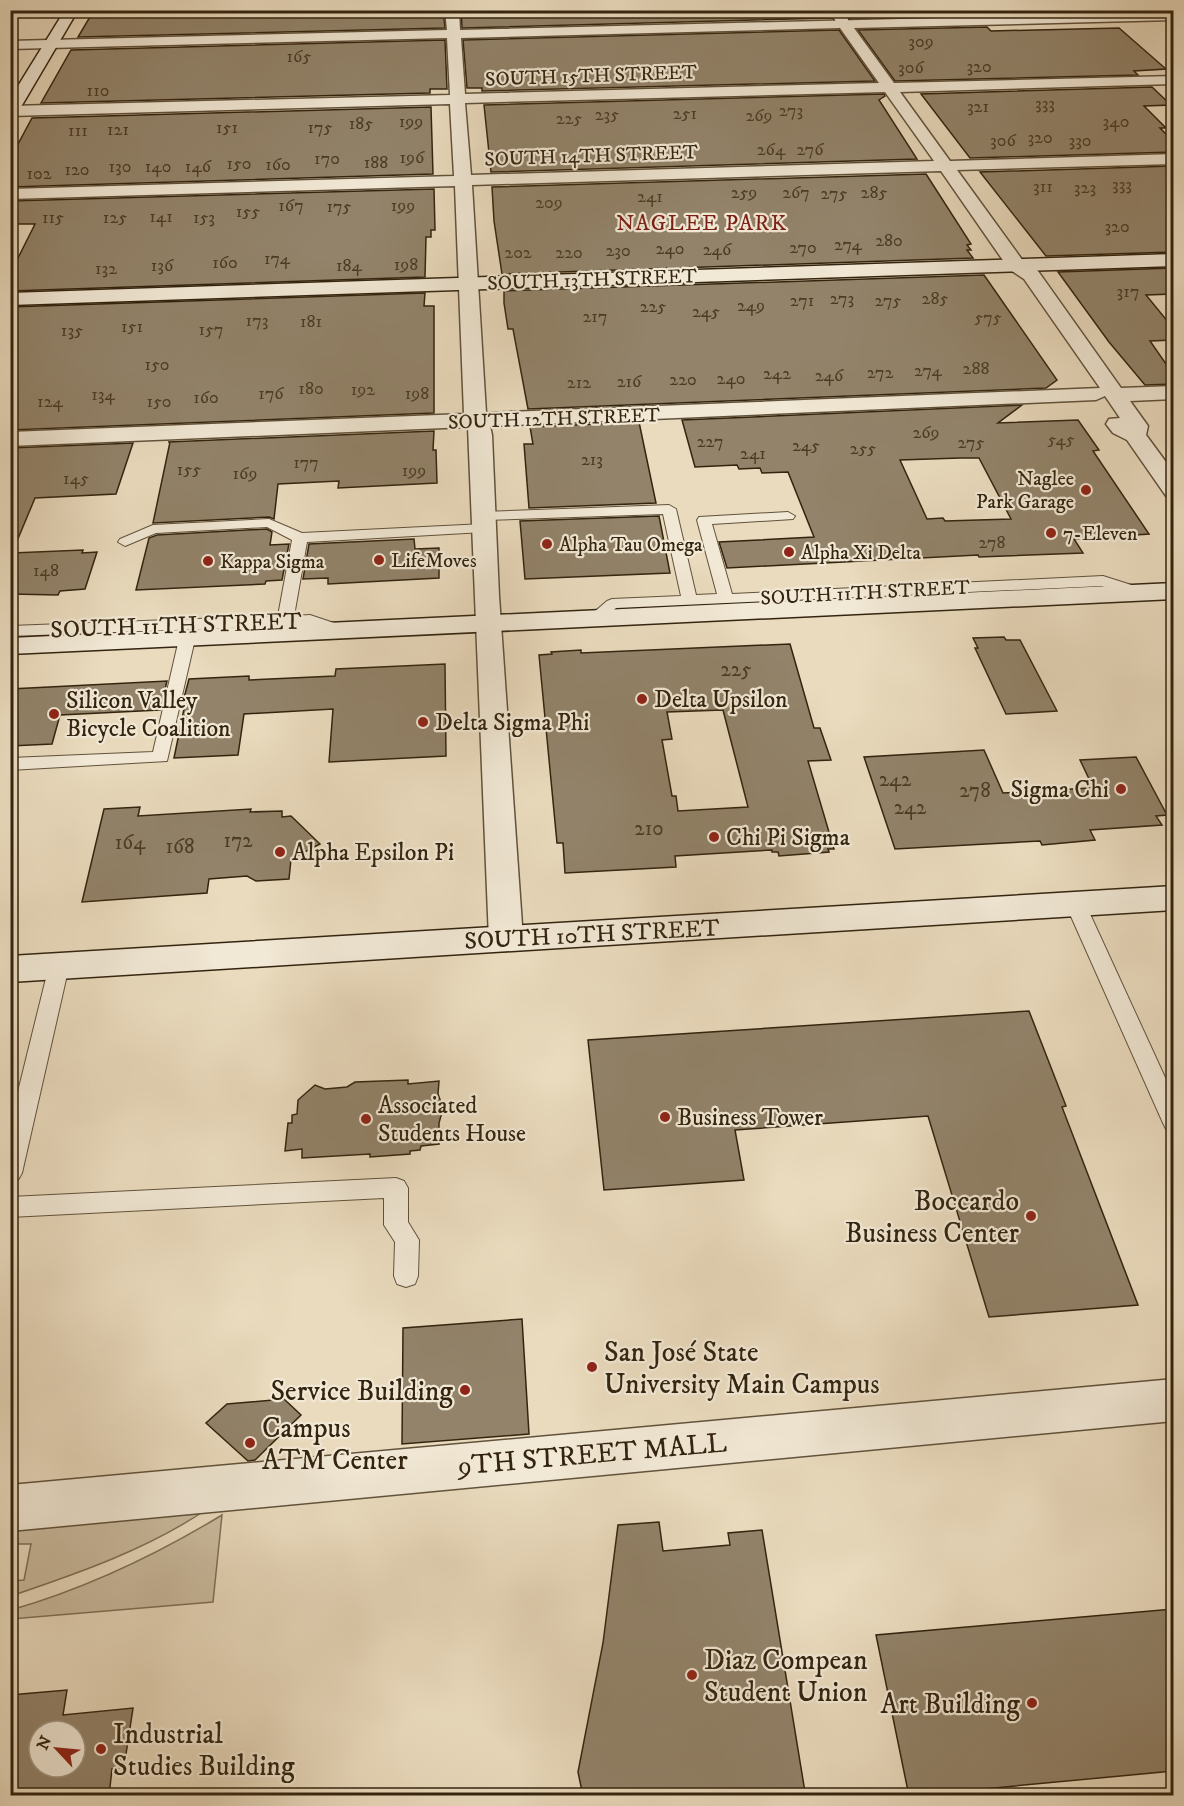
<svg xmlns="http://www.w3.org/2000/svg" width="1184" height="1806" font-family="'IM FELL DW Pica',serif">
  <rect width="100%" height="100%" fill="#eadbbe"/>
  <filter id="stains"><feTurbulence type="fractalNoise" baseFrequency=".00333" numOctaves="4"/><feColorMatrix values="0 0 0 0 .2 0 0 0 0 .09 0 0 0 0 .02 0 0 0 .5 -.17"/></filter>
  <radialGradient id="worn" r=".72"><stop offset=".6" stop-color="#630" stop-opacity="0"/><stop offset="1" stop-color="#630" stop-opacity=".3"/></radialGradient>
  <g fill="#cbbca0" stroke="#7f7058" stroke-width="1.5">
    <path d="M210,1507C151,1548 79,1573 11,1596V1581L24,1580L31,1544H13L17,1522Z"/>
    <path d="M222,1515L213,1602L11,1619V1610C84,1589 156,1555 222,1515Z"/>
  </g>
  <g fill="#92836a" stroke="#33240f" stroke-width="1.5" fill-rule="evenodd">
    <polygon points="94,10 443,10 445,28 78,37"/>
    <polygon points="461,10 827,10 831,18 462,28"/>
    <polygon points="845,10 973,10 976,15 850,18"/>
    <polygon points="987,27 991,31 1119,28 1166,69 1134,71 1138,75 895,81 858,30"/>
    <polygon points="839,30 875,81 482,91 482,88 467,88 463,40"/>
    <polygon points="445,40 447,89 430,89 430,93 41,103 71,50"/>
    <polygon points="1152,87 1171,105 1144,106 1166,128 1160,128 1173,141 1173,152 970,158 921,94"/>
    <polygon points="884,94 885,96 879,100 917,159 491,172 484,105"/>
    <polygon points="431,107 433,174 10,187 10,159 32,118"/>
    <polygon points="1173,166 1173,252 1046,256 980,172"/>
    <polygon points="926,174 971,244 967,245 971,250 967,250 973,258 502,274 494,221 492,187"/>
    <polygon points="434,189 435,230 431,230 431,237 426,237 425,277 10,291 10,274 35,224 10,224 10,201"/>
    <polygon points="1173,268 1173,294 1146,295 1173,328 1173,340 1150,341 1173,374 1173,384 1145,385 1109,342 1058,272"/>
    <polygon points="984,275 1057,380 1046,388 528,409 513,329 508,329 504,303 504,291"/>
    <polygon points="425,293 424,306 434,306 434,413 10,430 10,307"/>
    <path d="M1022,405L998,423L1078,420L1099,450L1093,451L1149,534L1074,539L1083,553L979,557L978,555L727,568L719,542L814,537L788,472L762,473L760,468L739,469L737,465L695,467L682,420ZM960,458H979L1011,519L945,521L943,518L927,519L900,460Z"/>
    <polygon points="639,422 656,503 529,508 524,444 533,444 530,427"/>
    <polygon points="434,431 433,450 436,450 437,483 338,488 339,481 278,484 274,519 269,517 153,523 170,442 168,442"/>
    <polygon points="133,443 116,494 35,498 12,553 83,550 82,553 97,552 85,589 60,591 58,595 10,594 10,448"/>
    <polygon points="659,516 670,573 525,579 520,521"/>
    <polygon points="267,529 272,532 270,545 289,544 282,580 266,581 265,584 136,590 149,538 157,535"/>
    <polygon points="414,539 415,549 439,548 439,578 328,584 328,578 303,579 309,544"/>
    <polygon points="1004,637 1006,640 1020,640 1057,711 1006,714 975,648 978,648 973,638"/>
    <path d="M790,644L814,728H820L831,760L808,761L834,849H828L829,852L779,856L778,852H772V850L675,856L676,867L565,873L563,843H557L539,655L552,654L551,652L581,650V653ZM723,710L748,807L678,811L676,796H672L662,740L672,739L667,712Z"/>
    <polygon points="445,664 446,756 329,762 333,709 244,714 238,755 174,758 184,709 181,709 189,679 249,676 249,680 335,676 336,669"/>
    <polygon points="167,681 160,710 60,715 52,744 10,746 10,689"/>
    <polygon points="984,750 1003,793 1090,788 1088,783 1091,783 1080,760 1136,757 1167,815 1156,816 1162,825 1090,830 1095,840 1042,845 1040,841 895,849 864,757"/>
    <polygon points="140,807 138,816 251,809 250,812 282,811 282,817 291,816 320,844 291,859 289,879 256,881 247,876 209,879 207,893 82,902 104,809"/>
    <polygon points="1029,1011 1066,1106 1062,1107 1138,1305 989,1317 928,1116 735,1130 744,1180 604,1190 588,1040"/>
    <polygon points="408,1080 408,1084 439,1081 438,1094 443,1108 439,1123 439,1144 421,1146 420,1150 410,1151 410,1154 370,1157 370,1154 302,1158 302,1149 285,1151 288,1123 292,1123 292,1115 297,1114 298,1100 315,1085 325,1089 347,1087 355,1082"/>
    <polygon points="522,1319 529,1434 402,1444 403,1328"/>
    <polygon points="284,1399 301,1415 255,1460 248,1461 206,1423 227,1404"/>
    <polygon points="659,1522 663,1551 730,1545 728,1533 762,1530 805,1792 754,1796 583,1796 578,1772 603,1643 618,1525"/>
    <polygon points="1173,1609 1173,1771 909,1796 876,1635"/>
    <path d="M67,1690L63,1715L133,1708L124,1767L112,1769L109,1796H10V1695ZM39,1731H75V1767H39Z"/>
  </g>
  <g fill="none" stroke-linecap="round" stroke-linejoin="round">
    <g stroke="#61523b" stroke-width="2">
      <g id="lane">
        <polygon points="669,505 676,509 696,595 717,594 697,520 699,517 788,512 795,516 793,519 712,524 732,594 1103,576 1144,589 1147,592 1139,597 1102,586 616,608 600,622 594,624 586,619 607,601 612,599 681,596 663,514 484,520 477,516 484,512"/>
        <polygon points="269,519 302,533 484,524 491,528 484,532 307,542 294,616 310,615 346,627 348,630 346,633 340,635 309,625 10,636 10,626 278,616 292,540 267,527 156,533 125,546 118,542 120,539 153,525"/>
        <polygon points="187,634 195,639 167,761 10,770 10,758 153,752 179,639"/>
        <polygon points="1075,896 1082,898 1085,903 1174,1097 1174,1132 1166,1129 1163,1123 1065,903 1068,898"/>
        <polygon points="59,959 66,961 69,966 22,1173 18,1180 10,1182 10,1124 49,966 52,961"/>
        <polygon points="396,1178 404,1181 408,1188 408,1222 419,1240 418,1276 415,1284 406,1287 397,1284 394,1276 395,1242 384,1225 384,1198 10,1217 10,1197"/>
      </g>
    </g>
    <g stroke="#61523b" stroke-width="3">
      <g id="street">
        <path d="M445,10H459L460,30L1174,12V20L854,28L894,83L1174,76V84L900,92L950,161L1174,154V164L957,170L1023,261L1038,271L1121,388L1174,386V399L1130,401L1148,426L1146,435L1174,473V498L1166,496L1127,440L1113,433L1106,424L1109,419L1120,418L1105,396L1096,400L490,426L492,435L499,596L523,939L518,948L506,951L494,948L489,939L468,427L10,446V432L464,414L455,186L10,199V189L454,176L450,104L10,116V106L450,95L447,38L10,49V41L447,30ZM840,28L879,83L465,94L461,38ZM885,92L934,161L471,175L465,103ZM941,171L1009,269L1024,279L1100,388L486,413L472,185Z"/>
        <polygon points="1174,1379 1174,1421 10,1531 10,1485"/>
      </g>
    </g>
    <g stroke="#33240f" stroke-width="3">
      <g id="secondary">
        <polygon points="65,10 78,10 18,112 10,116 10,99"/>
        <polygon points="829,10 842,10 851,24 849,27 839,27"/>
        <polygon points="1174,254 1174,266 10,305 10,293"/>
        <polygon points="1174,583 1174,599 10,654 10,638"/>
        <polygon points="1174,886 1174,910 10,982 10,956"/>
      </g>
    </g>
    <use href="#lane" fill="#f1e8d5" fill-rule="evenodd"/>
    <use href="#street" fill="#f1e8d5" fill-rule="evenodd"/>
    <use href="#secondary" fill="#f1e8d5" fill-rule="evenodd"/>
  </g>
  <g fill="#8f2418" stroke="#f1e8d5" stroke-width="2">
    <circle cx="1086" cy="490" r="6"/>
    <circle cx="1051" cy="533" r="6"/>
    <circle cx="547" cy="544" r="6"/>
    <circle cx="789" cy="552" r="6"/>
    <circle cx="379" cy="560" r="6"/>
    <circle cx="208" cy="561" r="6"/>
    <circle cx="642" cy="699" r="6"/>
    <circle cx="54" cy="714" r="6"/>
    <circle cx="423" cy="722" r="6"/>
    <circle cx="1121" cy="789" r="6"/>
    <circle cx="714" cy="837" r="6"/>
    <circle cx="280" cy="852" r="6"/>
    <circle cx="665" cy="1117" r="6"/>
    <circle cx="366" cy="1119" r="6"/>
    <circle cx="1031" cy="1216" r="6"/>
    <circle cx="592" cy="1367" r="6"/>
    <circle cx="465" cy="1390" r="6"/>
    <circle cx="250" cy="1443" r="6"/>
    <circle cx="692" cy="1675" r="6"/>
    <circle cx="1032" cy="1703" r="6"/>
    <circle cx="101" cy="1749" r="6"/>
  </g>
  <g text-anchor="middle" stroke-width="4.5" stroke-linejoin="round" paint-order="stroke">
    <g font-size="18" fill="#4b3c26">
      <text x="921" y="47">309</text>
      <text x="299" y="62">165</text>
      <text x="979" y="72">320</text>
      <text x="911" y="73">306</text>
      <text x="98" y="96">110</text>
      <text x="1045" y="109">333</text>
      <text x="978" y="112">321</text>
      <text x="791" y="116">273</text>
      <text x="685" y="119">251</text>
      <text x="607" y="120">235</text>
      <text x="759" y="121">269</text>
      <text x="569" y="124">225</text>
      <text x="411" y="127">199</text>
      <text x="1116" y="127">340</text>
      <text x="361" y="129">185</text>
      <text x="227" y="133">151</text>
      <text x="320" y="133">175</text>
      <text x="118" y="135">121</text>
      <text x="78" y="136">111</text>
      <text x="1040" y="143">320</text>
      <text x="1003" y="146">306</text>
      <text x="1080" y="146">330</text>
      <text x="771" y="155">264</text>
      <text x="810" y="155">276</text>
      <text x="412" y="163">196</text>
      <text x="327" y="164">170</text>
      <text x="376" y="168">188</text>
      <text x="239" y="169">150</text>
      <text x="278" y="170">160</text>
      <text x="120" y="172">130</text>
      <text x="158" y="172">140</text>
      <text x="198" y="172">146</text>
      <text x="77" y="175">120</text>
      <text x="39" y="179">102</text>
      <text x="1122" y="190">333</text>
      <text x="1043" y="192">311</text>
      <text x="1085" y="193">323</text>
      <text x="744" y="198">259</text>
      <text x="796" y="198">267</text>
      <text x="874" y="198">285</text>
      <text x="834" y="199">275</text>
      <text x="650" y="202">241</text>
      <text x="549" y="208">209</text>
      <text x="291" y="211">167</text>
      <text x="403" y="211">199</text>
      <text x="339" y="212">175</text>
      <text x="248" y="217">155</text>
      <text x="161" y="222">141</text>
      <text x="53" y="223">115</text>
      <text x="115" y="223">125</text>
      <text x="204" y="223">153</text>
      <text x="1117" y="232">320</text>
      <text x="889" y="246">280</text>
      <text x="848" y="250">274</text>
      <text x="803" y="253">270</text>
      <text x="670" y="254">240</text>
      <text x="717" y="255">246</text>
      <text x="618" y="256">230</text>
      <text x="518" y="258">202</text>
      <text x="569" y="258">220</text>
      <text x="277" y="264">174</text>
      <text x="225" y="268">160</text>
      <text x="406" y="270">198</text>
      <text x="162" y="271">136</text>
      <text x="349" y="271">184</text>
      <text x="106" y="274">132</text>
      <text x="1128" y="297">317</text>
      <text x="842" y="304">273</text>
      <text x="935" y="304">285</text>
      <text x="802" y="306">271</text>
      <text x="888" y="306">275</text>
      <text x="751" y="311">249</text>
      <text x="653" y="312">225</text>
      <text x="706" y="317">245</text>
      <text x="595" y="322">217</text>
      <text x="988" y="323">575</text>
      <text x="257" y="326">173</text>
      <text x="311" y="327">181</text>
      <text x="132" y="332">151</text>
      <text x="211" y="335">157</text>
      <text x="72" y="336">135</text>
      <text x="157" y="370">150</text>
      <text x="976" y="374">288</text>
      <text x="928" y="376">274</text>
      <text x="880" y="378">272</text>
      <text x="777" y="379">242</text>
      <text x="829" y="381">246</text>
      <text x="731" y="384">240</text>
      <text x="683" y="385">220</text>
      <text x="629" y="387">216</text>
      <text x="579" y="388">212</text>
      <text x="311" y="394">180</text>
      <text x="363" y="395">192</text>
      <text x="271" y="399">176</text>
      <text x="417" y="399">198</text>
      <text x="103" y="400">134</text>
      <text x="206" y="403">160</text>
      <text x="50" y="407">124</text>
      <text x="159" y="407">150</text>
      <text x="926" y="438">269</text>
      <text x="1061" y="445">545</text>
      <text x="710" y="447">227</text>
      <text x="971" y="448">275</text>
      <text x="806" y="451">245</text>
      <text x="863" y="454">255</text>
      <text x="753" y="459">241</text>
      <text x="592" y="465">213</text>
      <text x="306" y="468">177</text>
      <text x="189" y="475">155</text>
      <text x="414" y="476">199</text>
      <text x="245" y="479">169</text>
      <text x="76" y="484">145</text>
      <text x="992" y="548">278</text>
      <text x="46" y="576">148</text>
    </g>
    <g font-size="20" fill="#33240f" stroke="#f1e8d5">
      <text transform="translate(591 75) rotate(-2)" y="7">SOUTH 15TH STREET</text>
      <text transform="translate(591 155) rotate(-2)" y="7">SOUTH 14TH STREET</text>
      <text transform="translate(592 279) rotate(-2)" y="7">SOUTH 13TH STREET</text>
      <text transform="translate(554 418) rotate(-2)" y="7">SOUTH 12TH STREET</text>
      <text transform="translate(865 592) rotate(-3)" y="7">SOUTH 11TH STREET</text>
    </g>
    <g font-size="20" fill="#33240f" stroke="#f1e8d5" text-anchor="start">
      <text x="1074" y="485" text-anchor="end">Naglee<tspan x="1074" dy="23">Park Garage</tspan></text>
      <text x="1063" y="540">7-Eleven</text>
      <text x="559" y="551">Alpha Tau Omega</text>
      <text x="801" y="559">Alpha Xi Delta</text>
      <text x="391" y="567">LifeMoves</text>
      <text x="220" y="568">Kappa Sigma</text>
    </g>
    <g font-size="21" fill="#4b3c26">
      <text x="736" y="676">225</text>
      <text x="895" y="786">242</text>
      <text x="975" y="797">278</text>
      <text x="910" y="814">242</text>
      <text x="649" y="835">210</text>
      <text x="238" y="847">172</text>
      <text x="130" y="849">164</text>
      <text x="180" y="853">168</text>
    </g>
    <g font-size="22" letter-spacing="1.5" fill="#7a1f14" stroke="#f1e8d5">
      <text x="702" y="230">NAGLEE PARK</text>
    </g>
    <g font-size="24" fill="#33240f" stroke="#f1e8d5">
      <text transform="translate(176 625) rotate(-2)" y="8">SOUTH 11TH STREET</text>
      <text transform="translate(592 934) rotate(-3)" y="8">SOUTH 10TH STREET</text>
    </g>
    <g font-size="24" fill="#33240f" stroke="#f1e8d5" text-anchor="start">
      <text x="654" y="707">Delta Upsilon</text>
      <text x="66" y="708">Silicon Valley<tspan x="66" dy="28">Bicycle Coalition</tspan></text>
      <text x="435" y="730">Delta Sigma Phi</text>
      <text x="1109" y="797" text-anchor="end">Sigma Chi</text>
      <text x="726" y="845">Chi Pi Sigma</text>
      <text x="292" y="860">Alpha Epsilon Pi</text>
      <text x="378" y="1113">Associated<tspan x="378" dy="28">Students House</tspan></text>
      <text x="677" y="1125">Business Tower</text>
    </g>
    <g font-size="28" fill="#33240f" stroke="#f1e8d5" text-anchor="start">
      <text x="1019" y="1210" text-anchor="end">Boccardo<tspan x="1019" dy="32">Business Center</tspan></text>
      <text x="604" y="1361">San José State<tspan x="604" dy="32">University Main Campus</tspan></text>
      <text x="453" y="1400" text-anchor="end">Service Building</text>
      <text x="262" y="1437">Campus<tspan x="262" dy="32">ATM Center</tspan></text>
      <text x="704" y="1669">Diaz Compean<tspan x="704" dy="32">Student Union</tspan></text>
      <text x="1020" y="1713" text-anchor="end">Art Building</text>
      <text x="113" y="1743">Industrial<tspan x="113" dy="32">Studies Building</tspan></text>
    </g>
    <g font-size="28" fill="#33240f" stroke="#f1e8d5">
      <text transform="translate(592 1453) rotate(-5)" y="10">9TH STREET MALL</text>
    </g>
  </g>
  <rect width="1184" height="1806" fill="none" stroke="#eadbbe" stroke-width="36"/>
  <rect x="12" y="12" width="1160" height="1782" fill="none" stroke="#33240f" stroke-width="3"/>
  <rect x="18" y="18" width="1148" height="1770" fill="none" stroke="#33240f" stroke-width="1.5"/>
  <g transform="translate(57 1749) rotate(296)"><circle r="28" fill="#f1e8d5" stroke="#a59a86" stroke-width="1.5"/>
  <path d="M0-4.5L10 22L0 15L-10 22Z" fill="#8f2418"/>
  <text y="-9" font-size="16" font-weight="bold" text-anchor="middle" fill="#33240f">N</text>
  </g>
  <rect width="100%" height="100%" filter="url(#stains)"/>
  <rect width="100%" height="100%" fill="url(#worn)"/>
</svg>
